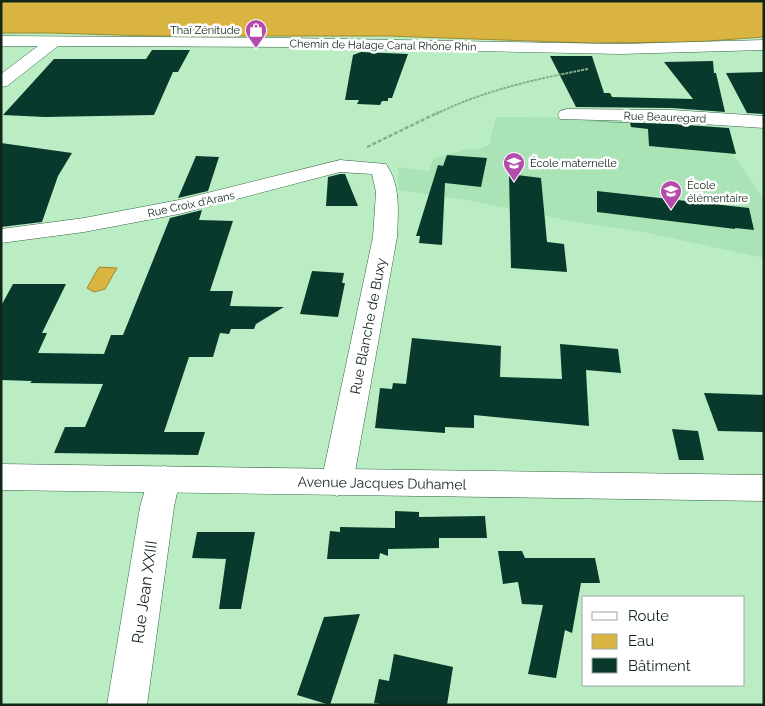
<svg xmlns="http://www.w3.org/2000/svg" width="765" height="706" font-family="Raleway,sans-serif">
  <rect width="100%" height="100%" fill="#baedc4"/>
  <polygon fill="#aae4b6" points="496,117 626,118 711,122 764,199 764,258 643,232 576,222 472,201 398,190 398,167 429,171 433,159 468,149 476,150 489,145"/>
  <g fill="#d9b440" stroke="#9d8934">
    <polygon points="1,1 764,1 764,37 694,42 589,43 388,36 153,36 49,33 1,33"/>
    <polygon points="99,267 117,268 105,289 94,292 87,288"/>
  </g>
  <g fill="#08392c">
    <polygon points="152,50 190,50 178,72 173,72 154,115 45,117 3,115 54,59 146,59"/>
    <polygon points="361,52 408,54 392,98 388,98 388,101 382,101 380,105 357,104 359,100 345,100 353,55"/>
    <polygon points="550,56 592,56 604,93 610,93 612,97 693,99 664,62 713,61 714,73 716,73 725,112 672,108 576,107"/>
    <polygon points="764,72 764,114 747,113 726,73"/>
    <polygon points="583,121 672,124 729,128 736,154 649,146 648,129 631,127 630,123"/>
    <polygon points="1,143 72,153 58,176 42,222 1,227"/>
    <polygon points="447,155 487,158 481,187 445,183 442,245 419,243 420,236 416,236 438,165 443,166"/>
    <polygon points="196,156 219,157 208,191 178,198"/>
    <polygon points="340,174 345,174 358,206 326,206 328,177"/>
    <polygon points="509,174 541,178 547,242 564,244 567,272 511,268"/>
    <polygon points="597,191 749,208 754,230 735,228 735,229 597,212"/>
    <polygon points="202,210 199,220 233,221 210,291 233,291 230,306 284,307 256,324 254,329 231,329 229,334 220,333 213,357 189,357 164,432 205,432 198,455 54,453 65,427 85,427 103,384 30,383 32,381 1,380 1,306 13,284 66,284 42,333 47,333 38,353 104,354 111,335 123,335 170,218"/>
    <polygon points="312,271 344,273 342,283 345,283 338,317 300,314"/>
    <polygon points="412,338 501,346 500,377 562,379 560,344 618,349 621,373 586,370 589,426 474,415 474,428 445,427 445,433 375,428 380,388 392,389 393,383 406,384"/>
    <polygon points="704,393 764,395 764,432 718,431"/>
    <polygon points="672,429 698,431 704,460 679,460"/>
    <polygon points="395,511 419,512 419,517 485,516 487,538 439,538 439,548 388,549 388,556 380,553 379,559 327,559 330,531 340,532 340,527 395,528"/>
    <polygon points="197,532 255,532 241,609 219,609 226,559 192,558"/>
    <polygon points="498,551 522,551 525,558 595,558 600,583 581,583 572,633 565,630 556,678 528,674 543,605 522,604 518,582 503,584"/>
    <polygon points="360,614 330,705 297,695 324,617"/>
    <polygon points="394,654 453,667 447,705 388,705 374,703 379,679 389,681"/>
  </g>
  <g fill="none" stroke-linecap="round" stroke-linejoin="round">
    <g stroke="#346341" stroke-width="1">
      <g id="street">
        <polygon points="1,36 286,38 620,44 764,40 764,50 620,54 286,47 58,46 7,86 1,87 1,74 38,46 1,46"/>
        <polygon points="567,109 672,110 764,116 764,128 672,122 560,119 558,115 560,111"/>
        <path d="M340,160L386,164C401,186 398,212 397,237L353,483L348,492L337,496L326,492L321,483L373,237L376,192L372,174L340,172L179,214L84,232L1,243V229L84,218L179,200Z"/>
        <polygon points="164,466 175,470 180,479 174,507 147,705 107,705 140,507 148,479 153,470"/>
      </g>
    </g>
    <g stroke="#346341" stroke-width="1">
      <polygon id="secondary" points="1,464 764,475 764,501 1,490"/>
    </g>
    <path stroke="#86af8e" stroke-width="2" stroke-dasharray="3 1" stroke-linecap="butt" d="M436,114C485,90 536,79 588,69"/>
    <polyline stroke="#86af8e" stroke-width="2.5" stroke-dasharray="4 2" stroke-linecap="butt" points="367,147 439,112"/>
    <use href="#street" fill="#fff" fill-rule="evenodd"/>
    <use href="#secondary" fill="#fff" fill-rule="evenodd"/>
  </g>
  <defs>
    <g id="shop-pin" transform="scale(1.125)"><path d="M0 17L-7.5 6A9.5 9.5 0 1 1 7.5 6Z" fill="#b54bac" stroke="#fff"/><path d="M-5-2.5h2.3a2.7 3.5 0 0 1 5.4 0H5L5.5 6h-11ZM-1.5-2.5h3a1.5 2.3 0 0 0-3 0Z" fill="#fff"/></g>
    <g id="school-pin" transform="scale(1.125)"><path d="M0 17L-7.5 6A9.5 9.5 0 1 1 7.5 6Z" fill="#b54bac" stroke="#fff"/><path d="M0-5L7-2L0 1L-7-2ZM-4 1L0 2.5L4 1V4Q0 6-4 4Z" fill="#fff"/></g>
  </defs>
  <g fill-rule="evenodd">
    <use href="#shop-pin" x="256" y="30"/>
    <use href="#school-pin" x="514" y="163"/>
    <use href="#school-pin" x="671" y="191"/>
  </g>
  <g text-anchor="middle" stroke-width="5" stroke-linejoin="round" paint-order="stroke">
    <g font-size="11" fill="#122617" stroke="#fff" text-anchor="start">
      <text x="240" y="34" text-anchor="end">Thaï Zénitude</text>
      <text x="530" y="167">École maternelle</text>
      <text x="687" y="189">École<tspan x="687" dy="13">élémentaire</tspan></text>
    </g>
    <g font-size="11" fill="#122617" stroke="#fff">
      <text transform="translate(383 45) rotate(1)" y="4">Chemin de Halage Canal Rhône Rhin</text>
      <text transform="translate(665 117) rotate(2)" y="4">Rue Beauregard</text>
      <text transform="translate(191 204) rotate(-12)" y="4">Rue Croix d'Arans</text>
    </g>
    <g font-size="14" fill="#122617" stroke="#fff">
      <text transform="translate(368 326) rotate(-79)" y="5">Rue Blanche de Buxy</text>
      <text transform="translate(382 483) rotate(1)" y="5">Avenue Jacques Duhamel</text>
    </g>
    <g font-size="16" fill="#122617" stroke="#fff">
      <text transform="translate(144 592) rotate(-82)" y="6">Rue Jean XXIII</text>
    </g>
  </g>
  <rect width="765" height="706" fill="none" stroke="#122617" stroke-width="5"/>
  <rect x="582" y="596" width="162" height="90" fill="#ffffff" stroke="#a0a8a2"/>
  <rect x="592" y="612" width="25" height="8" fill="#ffffff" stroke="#a0a8a2"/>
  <text x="628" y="621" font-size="15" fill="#122617">Route</text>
  <rect x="592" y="634" width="25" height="15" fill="#d9b440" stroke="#a0a8a2"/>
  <text x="628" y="646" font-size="15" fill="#122617">Eau</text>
  <rect x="592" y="658" width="25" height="15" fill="#08392c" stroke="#a0a8a2"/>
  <text x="628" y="671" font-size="15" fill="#122617">Bâtiment</text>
</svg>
